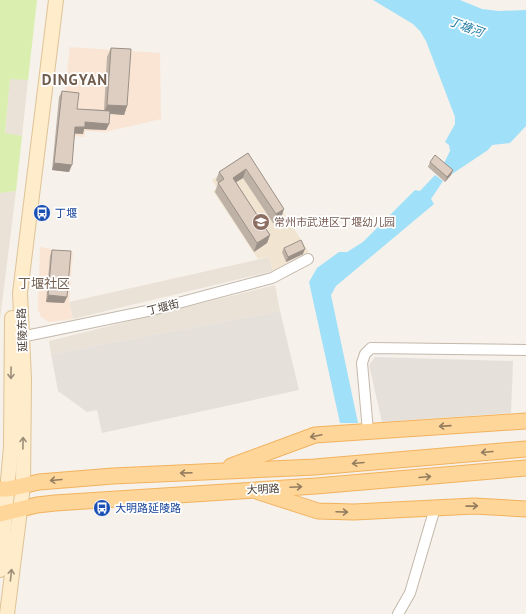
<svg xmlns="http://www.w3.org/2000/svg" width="526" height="614" font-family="'PT Sans','Noto Sans SC',sans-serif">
  <rect width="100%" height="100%" fill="#f6f1ea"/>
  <g fill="#ebe2d7">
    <polygon points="10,78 28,80 22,136 5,134"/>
    <polygon points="16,191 0,320 0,193"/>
    <polygon points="269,257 273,271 73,319 69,302"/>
    <polygon points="275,285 280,311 51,354 49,341"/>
  </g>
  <g fill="#fae5d4">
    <polygon points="70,47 160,53 161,119 105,132 85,131 85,137 73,136 64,98"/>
    <polygon points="40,247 73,253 69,302 73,319 49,322 41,317 38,309"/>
  </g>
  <g fill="#e6e0db">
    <polygon points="280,311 299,390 102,433 97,410 87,412 58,391 51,354"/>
    <polygon points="375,357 513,361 511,413 382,422 369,365"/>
  </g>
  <polygon fill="#f1e5d2" points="247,156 309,252 273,271 269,257 258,259 213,191 217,188 212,180"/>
  <polygon fill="#daefaf" points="0,0 37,0 28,80 10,79 5,133 22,136 16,191 0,193"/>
  <g fill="#a1e0f9">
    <polygon points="373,0 460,0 482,9 499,11 526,10 526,126 510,143 492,145 488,150 452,174 443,165 450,151 449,145 445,142 455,124 455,117 426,41 420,31 413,24"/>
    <polygon points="435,175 443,181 431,199 434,204 336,286 331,295 358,423 340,423 309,282 317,268 339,252 347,252 363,242 415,190 420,191"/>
  </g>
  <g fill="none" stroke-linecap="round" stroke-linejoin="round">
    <g stroke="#c3b8ab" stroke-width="12">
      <g id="minor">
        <polyline points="16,338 152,310 272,278 308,259"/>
        <polyline points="368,431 362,363 365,354 371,348 526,350"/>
        <polyline points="398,614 410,593 435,508"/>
      </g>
    </g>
    <g stroke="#dec397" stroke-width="16">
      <g id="secondary">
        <polyline points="0,570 11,447 12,318"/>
        <polyline points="7,614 23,486 24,379 20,293 56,0"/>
      </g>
    </g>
    <g stroke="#f1b25d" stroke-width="17">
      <g id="primary">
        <polyline points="231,466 315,435 526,421"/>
        <polyline points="0,489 8,489 39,482 113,476 315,467 526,449"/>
        <polyline points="259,492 318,511 354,512 474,506 526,509"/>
        <polyline points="0,514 37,505 55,503 316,486 526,468"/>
      </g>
    </g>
    <use href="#minor" stroke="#fff" stroke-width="10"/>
    <use href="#secondary" stroke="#ffeccb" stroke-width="14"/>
    <use href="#primary" stroke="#ffd69a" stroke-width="15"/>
  </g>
  <g fill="#beb1a6">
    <polygon points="111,48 127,106 124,115 109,114 109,124 106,130 84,129 83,134 75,134 69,172 52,170 59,97 62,91 77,109 104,110 107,57"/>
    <polygon points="248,153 281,218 273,223 243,178 236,182 270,235 267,243 254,252 215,192 218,183 216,180 219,172"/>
    <polygon points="430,162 453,170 451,175 445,182 428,167"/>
    <polygon points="284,248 303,254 286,262 282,252"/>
    <polygon points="52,250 67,297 64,303 46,302 50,256"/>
  </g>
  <g fill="#9b9087">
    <polygon points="107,105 127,106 124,115 104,113"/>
    <polygon points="85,122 109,124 106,130 84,129 83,134 73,133 75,127"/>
    <polygon points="54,163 72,165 69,172 52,170"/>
    <polygon points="246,169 243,178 230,186 233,178"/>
    <polygon points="453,170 451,175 445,182 447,177"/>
    <polygon points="284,209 281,218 273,223 276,214"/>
    <polygon points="270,235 267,243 254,252 257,243"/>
    <polygon points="305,249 303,254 286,262 288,257"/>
    <polygon points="48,295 67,297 64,303 46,302"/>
  </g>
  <g fill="#ddcec1" stroke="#9b9087">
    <polygon points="111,48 131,49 127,106 107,105"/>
    <polygon points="62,91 79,93 77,109 110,111 109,124 85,122 85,127 75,127 72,165 54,163"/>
    <polygon points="248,153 284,209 276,214 246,169 233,178 270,235 257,243 218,183 224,179 219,172"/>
    <polygon points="435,155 453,170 447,177 430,162"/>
    <polygon points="301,240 305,249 288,257 284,248"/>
    <polygon points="52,250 71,251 67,297 48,295"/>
  </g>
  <defs><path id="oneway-shaft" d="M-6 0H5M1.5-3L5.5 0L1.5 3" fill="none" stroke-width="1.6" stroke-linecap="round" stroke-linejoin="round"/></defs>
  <g stroke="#9d8e7a">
    <use href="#oneway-shaft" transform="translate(11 373) rotate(91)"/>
    <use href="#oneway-shaft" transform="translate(23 443) rotate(-89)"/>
    <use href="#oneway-shaft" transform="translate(11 575) rotate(-84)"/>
  </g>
  <g stroke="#947d5f">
    <use href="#oneway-shaft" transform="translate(445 426) rotate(176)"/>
    <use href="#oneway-shaft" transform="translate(316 436) rotate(168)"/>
    <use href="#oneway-shaft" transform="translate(487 452) rotate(175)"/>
    <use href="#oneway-shaft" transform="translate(358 463) rotate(175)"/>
    <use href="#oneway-shaft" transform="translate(186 473) rotate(178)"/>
    <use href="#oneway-shaft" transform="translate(425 477) rotate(-5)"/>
    <use href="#oneway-shaft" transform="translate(56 480) rotate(175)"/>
    <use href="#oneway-shaft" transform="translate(296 487) rotate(-3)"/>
    <use href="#oneway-shaft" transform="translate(472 506) rotate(-1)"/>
    <use href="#oneway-shaft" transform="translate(342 512) rotate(2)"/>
  </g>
  <defs>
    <g id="bus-disc" transform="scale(0.9)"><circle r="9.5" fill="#1a4fb4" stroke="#fff"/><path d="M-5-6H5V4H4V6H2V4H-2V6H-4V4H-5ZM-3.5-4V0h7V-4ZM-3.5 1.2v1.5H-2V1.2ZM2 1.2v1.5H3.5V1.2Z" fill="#fff"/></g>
    <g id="school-disc" transform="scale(0.9)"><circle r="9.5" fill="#8d6e63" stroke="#fff"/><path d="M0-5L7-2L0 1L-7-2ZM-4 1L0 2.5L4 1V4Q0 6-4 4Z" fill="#fff"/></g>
  </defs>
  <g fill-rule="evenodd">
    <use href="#bus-disc" x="42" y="213"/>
    <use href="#school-disc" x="261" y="222"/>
    <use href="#bus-disc" x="102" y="508"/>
  </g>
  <g text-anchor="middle" stroke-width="3.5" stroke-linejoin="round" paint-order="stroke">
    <g font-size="11" fill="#164399" stroke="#fff" text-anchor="start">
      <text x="55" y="217">丁堰</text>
      <text x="115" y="512">大明路延陵路</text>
    </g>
    <g font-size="11" fill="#785e54" stroke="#fff" text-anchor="start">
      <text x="274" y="226">常州市武进区丁堰幼儿园</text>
    </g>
    <g font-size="11" fill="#4c4137" stroke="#fff">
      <text transform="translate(163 307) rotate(-14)" y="4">丁堰街</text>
      <text transform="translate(22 330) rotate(-92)" y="4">延陵东路</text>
      <text transform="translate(263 489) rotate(-3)" y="4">大明路</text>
    </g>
    <g font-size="12" font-style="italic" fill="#1f7ba2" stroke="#fff">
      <text transform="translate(466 27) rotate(20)" y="4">丁塘河</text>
    </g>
    <g font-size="13" fill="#705d4d" stroke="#fff">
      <text x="44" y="288">丁堰社区</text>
    </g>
    <g font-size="15" font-weight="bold" letter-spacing="1" fill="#705d4d" stroke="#fff">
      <text x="75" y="85">DINGYAN</text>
    </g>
  </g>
</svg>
